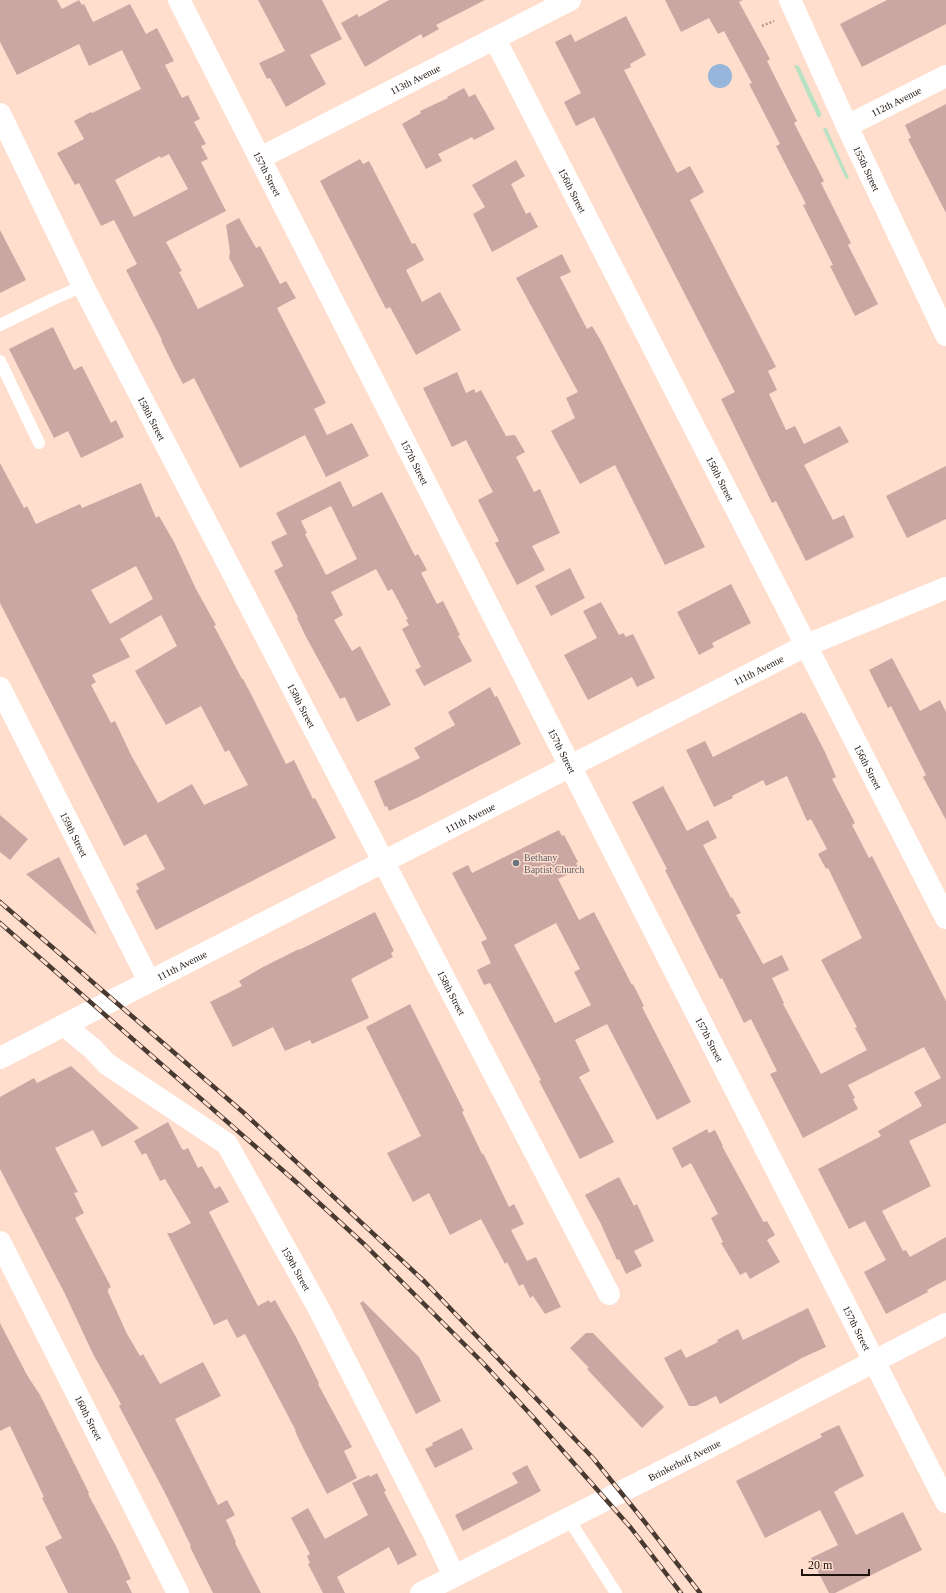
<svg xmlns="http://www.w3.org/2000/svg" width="946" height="1593" font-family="'Times New Roman',serif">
  <rect width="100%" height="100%" fill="#ffdece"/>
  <g fill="#b7e1c3">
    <polygon points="794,65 799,66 822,115 818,118"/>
    <polygon points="826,127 849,178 846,179 823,129"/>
  </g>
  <circle fill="#96b5db" cx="720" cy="76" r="12"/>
  <g fill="#cba7a4" fill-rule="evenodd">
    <path d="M0,0H57L62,9L79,0L82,5L84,4L93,22L130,4L146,34L157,28L174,61L165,65L182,98L188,95L200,119L194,122L206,144L201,146L208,159L201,162L226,211L166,242L182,271L179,272L198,309L244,286L229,258L230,252L226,225L239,218L256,248L260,246L280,284L286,281L296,298L277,308L326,403L314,409L327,435L352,423L369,456L326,477L305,435L240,468L194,378L183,384L173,365L161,340H162L126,270L137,264L114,220L101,226L79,183L75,185L57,153L84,139L74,121L91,112L92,113L141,89L122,50L89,66L79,44L17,75L0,42ZM169,154L188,189L134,217L115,180L160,156L161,158Z"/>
    <polygon points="258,0 322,0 342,39 310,55 326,84 286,107 270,78 267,79 259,63 285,51"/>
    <polygon points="389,0 485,0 436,25 439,29 423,38 421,34 365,67 341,23 357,14 359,17"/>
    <polygon points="665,0 743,0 739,2 770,59 767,61 797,121 794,123 824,181 821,183 851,243 848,245 878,304 855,316 830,266 833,265 803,205 806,204 776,146 780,144 749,84 752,83 724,31 718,34 709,18 681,32"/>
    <polygon points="887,0 946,0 946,24 862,67 840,24"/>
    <polygon points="626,16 646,55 630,64 631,67 624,70 677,173 690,166 704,192 690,200 776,367 768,371 777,390 769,394 786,430 795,426 804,444 840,426 849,442 804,465 833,520 844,515 854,537 806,561 776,501 772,503 721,399 735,392 594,117 576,126 564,102 581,93 555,42 571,34 575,42"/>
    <polygon points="464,88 469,97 475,94 495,129 474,140 472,137 438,154 442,161 426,169 402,124 421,113 420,111 448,98 447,97"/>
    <polygon points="946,104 946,213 908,139 911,138 905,125"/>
    <polygon points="360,159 363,164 369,161 412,244 415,243 424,260 406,270 422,302 440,292 461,330 416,355 390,307 386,309 320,181"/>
    <polygon points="516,160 525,176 511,184 526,214 530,212 538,227 492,252 473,214 485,207 472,185"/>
    <polygon points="0,230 26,280 0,293"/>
    <polygon points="562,254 571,272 560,277 587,329 592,326 601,341 705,547 665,565 615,465 580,484 551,431 575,418 566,398 578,392 516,278"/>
    <polygon points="53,327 74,370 82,366 111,423 116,420 124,437 81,458 68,431 54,438 9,349"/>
    <polygon points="457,372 466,393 474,389 476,393 481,390 506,436 515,435 525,452 516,457 534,492 540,489 560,533 532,546 545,570 517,585 495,543 499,541 478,500 493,492 466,440 452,447 423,388"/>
    <path d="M0,463L24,508L27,506L36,524L80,504L82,508L141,483L156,518L159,516L174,542L196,589L216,625L214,626L242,679H243L251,694L286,764L294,760L313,799L315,798L336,838L156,930L136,891L139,889L136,884L165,869L146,834L124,846L0,603ZM136,566L153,599L110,624L91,590ZM161,615L177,646L135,671L166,725L201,706L225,752L229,750L248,785L204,805L192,784L158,803L131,755L115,721L111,723L91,685L96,682L92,675L130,657L120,639Z"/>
    <polygon points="946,466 946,519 907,538 886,496"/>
    <path d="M340,481L353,507L382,492L415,556L418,554L427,570L421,573L437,604L443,601L460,635L458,636L472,661L424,686L415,670L421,667L402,629L409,625L406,620L408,619L392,589L388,591L376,569L331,592L343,615L334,620L352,651L360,646L391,705L357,722L345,697L340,699L305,635L297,618L298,617L274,571L283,566L271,542L287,534L276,513ZM331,506L357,559L326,575L305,534L307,533L301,521Z"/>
    <polygon points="570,568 585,598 551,616 535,586"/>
    <polygon points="731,584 751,623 712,643 714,647 699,655 677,612"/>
    <polygon points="601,602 619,635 623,633 626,637 633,634 655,678 637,687 632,677 588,700 564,655 597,638 583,611"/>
    <polygon points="892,658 920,711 940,700 946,712 946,820 923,777 926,775 891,706 888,708 869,670"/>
    <polygon points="490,687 495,697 497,696 521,744 419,797 389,811 387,806 385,807 374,781 420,758 414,748 455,725 448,712"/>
    <polygon points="802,712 803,714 805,713 825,752 836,777 832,779 855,823 852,825 869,858 872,856 946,1001 946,1123 909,1141 931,1186 882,1211 903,1251 906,1250 910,1257 946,1237 946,1280 927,1290 928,1292 886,1314 864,1272 886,1260 865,1221 849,1229 818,1169 881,1136 878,1131 922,1106 914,1092 941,1078 924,1047 848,1085 855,1098 853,1099 858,1109 803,1138 770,1074 777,1071 751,1019 744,1023 722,978 720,979 665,870 667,869 632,802 663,786 687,831 708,820 717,838 703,845 731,898 732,897 741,913 736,915 763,964 782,955 789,970 772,978 784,1003 783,1004 821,1074 867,1050 855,1028 857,1027 821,960 862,938 828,868 826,869 818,854 827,849 811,819 807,821 787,776 766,786 763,780 732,796 733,798 714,807 686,750 705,741 713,757"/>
    <polygon points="0,815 28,839 10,860 0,852"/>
    <path d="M559,830L562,836L564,835L578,862L576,863L579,869L558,879L579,920L594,912L632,985L633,984L644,1006L642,1007L691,1102L657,1120L607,1024L575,1040L590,1071L579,1077L614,1142L580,1159L539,1081L541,1080L490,983L484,985L477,970L491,963L481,942L487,939L452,873L468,865L472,873ZM556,923L580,969L574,972L591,1005L555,1023L514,945Z"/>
    <polygon points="59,857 97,935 26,874"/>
    <polygon points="375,912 394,951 391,953 393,957 351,979 369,1018 312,1044 310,1040 285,1051 273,1027 233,1047 210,1002 242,986 239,981 263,967 299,949 299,950"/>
    <polygon points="410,1004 464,1111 462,1112 482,1154 483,1153 509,1207 514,1204 524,1224 511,1230 527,1261 536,1257 561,1307 545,1314 533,1296 530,1298 523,1284 519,1286 507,1262 505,1264 481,1219 450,1235 429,1193 413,1202 387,1153 421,1136 366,1027"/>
    <polygon points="71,1066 139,1128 102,1147 93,1130 55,1148 78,1192 74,1193 84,1213 75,1218 111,1287 108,1289 108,1292 127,1334 140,1356 143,1354 160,1384 203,1362 221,1396 175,1419 218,1505 227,1500 235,1515 226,1520 236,1542 235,1543 261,1593 213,1593 190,1547 191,1546 165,1493 119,1406 121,1404 93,1354 65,1294 0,1169 0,1097 34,1078 37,1083"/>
    <polygon points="168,1122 182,1149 184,1150 188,1148 198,1168 202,1166 215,1189 220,1186 229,1202 209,1212 258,1306 269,1300 270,1303 275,1300 296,1337 319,1383 318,1384 352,1447 344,1451 357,1478 327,1494 303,1448 295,1431 296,1431 245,1334 237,1338 227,1319 214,1325 167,1233 172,1233 191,1223 165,1179 160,1181 146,1153 142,1155 134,1141"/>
    <polygon points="707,1129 709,1133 715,1130 723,1146 722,1146 763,1221 764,1222 767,1221 775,1235 767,1240 780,1262 750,1279 746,1272 740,1275 721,1243 723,1242 711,1218 718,1214 691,1163 682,1168 672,1148"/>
    <polygon points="619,1177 634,1206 637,1204 654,1241 634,1251 642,1266 626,1274 619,1259 617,1260 601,1224 585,1195"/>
    <polygon points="363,1301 419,1357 441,1401 416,1414 360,1303"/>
    <polygon points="808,1308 826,1347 802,1358 720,1404 716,1396 696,1406 689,1406 664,1358 681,1349 686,1358 718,1342 717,1340 738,1329 743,1340"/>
    <polygon points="0,1323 27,1375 40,1395 89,1493 88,1494 116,1546 131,1579 126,1581 132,1593 68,1593 45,1547 62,1538 42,1498 44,1497 10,1426 0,1431"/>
    <polygon points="586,1333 593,1333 664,1407 642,1428 587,1369 589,1368 570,1348"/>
    <polygon points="839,1425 864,1476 838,1489 838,1490 834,1492 856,1535 903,1512 922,1550 835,1593 829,1593 811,1558 838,1545 820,1510 765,1538 736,1481 822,1437 820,1434"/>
    <polygon points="462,1428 473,1449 435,1468 425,1449 433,1445 432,1443"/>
    <polygon points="527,1465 541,1491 463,1531 455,1515 518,1483 512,1473"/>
    <polygon points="377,1473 386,1491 384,1492 417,1555 398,1565 389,1547 337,1577 345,1593 323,1593 308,1564 310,1563 307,1556 310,1554 291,1518 308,1508 325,1539 368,1515 352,1483 369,1475 370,1477"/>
  </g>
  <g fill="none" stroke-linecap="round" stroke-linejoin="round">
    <polyline stroke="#b69c90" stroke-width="2.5" stroke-dasharray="2 2" stroke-linecap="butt" points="762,26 774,21"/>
    <g stroke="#fff" stroke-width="12">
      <polyline points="0,325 51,300 83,286"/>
      <polyline points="0,361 39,443"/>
      <polyline points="568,1518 616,1593"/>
    </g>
    <g stroke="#fff" stroke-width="22">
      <path id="s1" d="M179,0L946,1502"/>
      <path id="s2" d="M790,0L847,126L946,335"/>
      <path id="s3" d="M495,39L946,918"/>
      <path id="s4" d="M0,114L83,286L609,1294"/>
      <path id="s5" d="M847,126L946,76"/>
      <path id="s6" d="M260,158L570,0"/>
      <path id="s7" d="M0,688L149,981"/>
      <path id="s8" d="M64,1025L93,1049L107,1064L227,1144L319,1309L434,1534L454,1576"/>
      <path id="s9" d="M0,1058L807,645L946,588"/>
      <path id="s10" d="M0,1242L178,1593"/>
      <path id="s11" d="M421,1593L694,1455L946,1324"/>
    </g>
    <g stroke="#483931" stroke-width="4.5">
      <g id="rail">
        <polyline points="0,902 244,1113 425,1282 593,1458 644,1521 700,1593"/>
        <polyline points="0,923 295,1181 365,1245 482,1362 533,1417 631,1528 681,1593"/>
      </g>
    </g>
    <use href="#rail" stroke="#ffdece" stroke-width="3" stroke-dasharray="9" stroke-linecap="butt"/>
  </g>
  <circle fill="#6b7280" stroke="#ffdece" stroke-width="1.5" cx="516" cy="863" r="4"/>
  <g text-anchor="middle" stroke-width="3" stroke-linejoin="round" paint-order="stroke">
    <g font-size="10" fill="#1e130d" stroke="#ffdece">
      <text dy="4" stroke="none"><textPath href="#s6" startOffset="174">113th Avenue</textPath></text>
      <text dy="4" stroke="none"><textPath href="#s5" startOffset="55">112th Avenue</textPath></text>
      <text dy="4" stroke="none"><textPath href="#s2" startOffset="185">155th Street</textPath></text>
      <text dy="4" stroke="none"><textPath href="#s1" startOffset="195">157th Street</textPath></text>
      <text dy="4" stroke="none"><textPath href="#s3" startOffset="170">156th Street</textPath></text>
      <text dy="4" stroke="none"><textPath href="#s4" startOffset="340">158th Street</textPath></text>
      <text dy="4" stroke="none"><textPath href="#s1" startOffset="519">157th Street</textPath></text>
      <text dy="4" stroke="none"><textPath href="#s3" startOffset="494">156th Street</textPath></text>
      <text dy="4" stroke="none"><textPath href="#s9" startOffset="852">111th Avenue</textPath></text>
      <text dy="4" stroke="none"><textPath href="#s4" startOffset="664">158th Street</textPath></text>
      <text dy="4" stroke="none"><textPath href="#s1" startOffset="843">157th Street</textPath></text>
      <text dy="4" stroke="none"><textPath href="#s3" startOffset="818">156th Street</textPath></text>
      <text dy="4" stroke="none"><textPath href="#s9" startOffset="528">111th Avenue</textPath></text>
      <text dy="4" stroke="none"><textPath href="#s7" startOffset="164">159th Street</textPath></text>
      <text dy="4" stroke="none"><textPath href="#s9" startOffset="204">111th Avenue</textPath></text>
      <text dy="4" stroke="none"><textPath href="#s4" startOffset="988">158th Street</textPath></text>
      <text dy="4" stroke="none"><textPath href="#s1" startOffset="1167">157th Street</textPath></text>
      <text dy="4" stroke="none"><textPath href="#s8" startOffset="345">159th Street</textPath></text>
      <text dy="4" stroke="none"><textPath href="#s1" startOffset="1491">157th Street</textPath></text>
      <text dy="4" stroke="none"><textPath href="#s10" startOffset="197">160th Street</textPath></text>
      <text dy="4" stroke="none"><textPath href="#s11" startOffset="295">Brinkerhoff Avenue</textPath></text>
    </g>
    <g font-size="10" fill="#5b616d" stroke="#ffdece" text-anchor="start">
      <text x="524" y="861">Bethany<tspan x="524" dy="12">Baptist Church</tspan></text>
    </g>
  </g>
  <path d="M802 1569v6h67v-6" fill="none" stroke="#1e130d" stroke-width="2"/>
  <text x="808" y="1569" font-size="12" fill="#1e130d" stroke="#ffdece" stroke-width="3" paint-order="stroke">20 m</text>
</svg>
